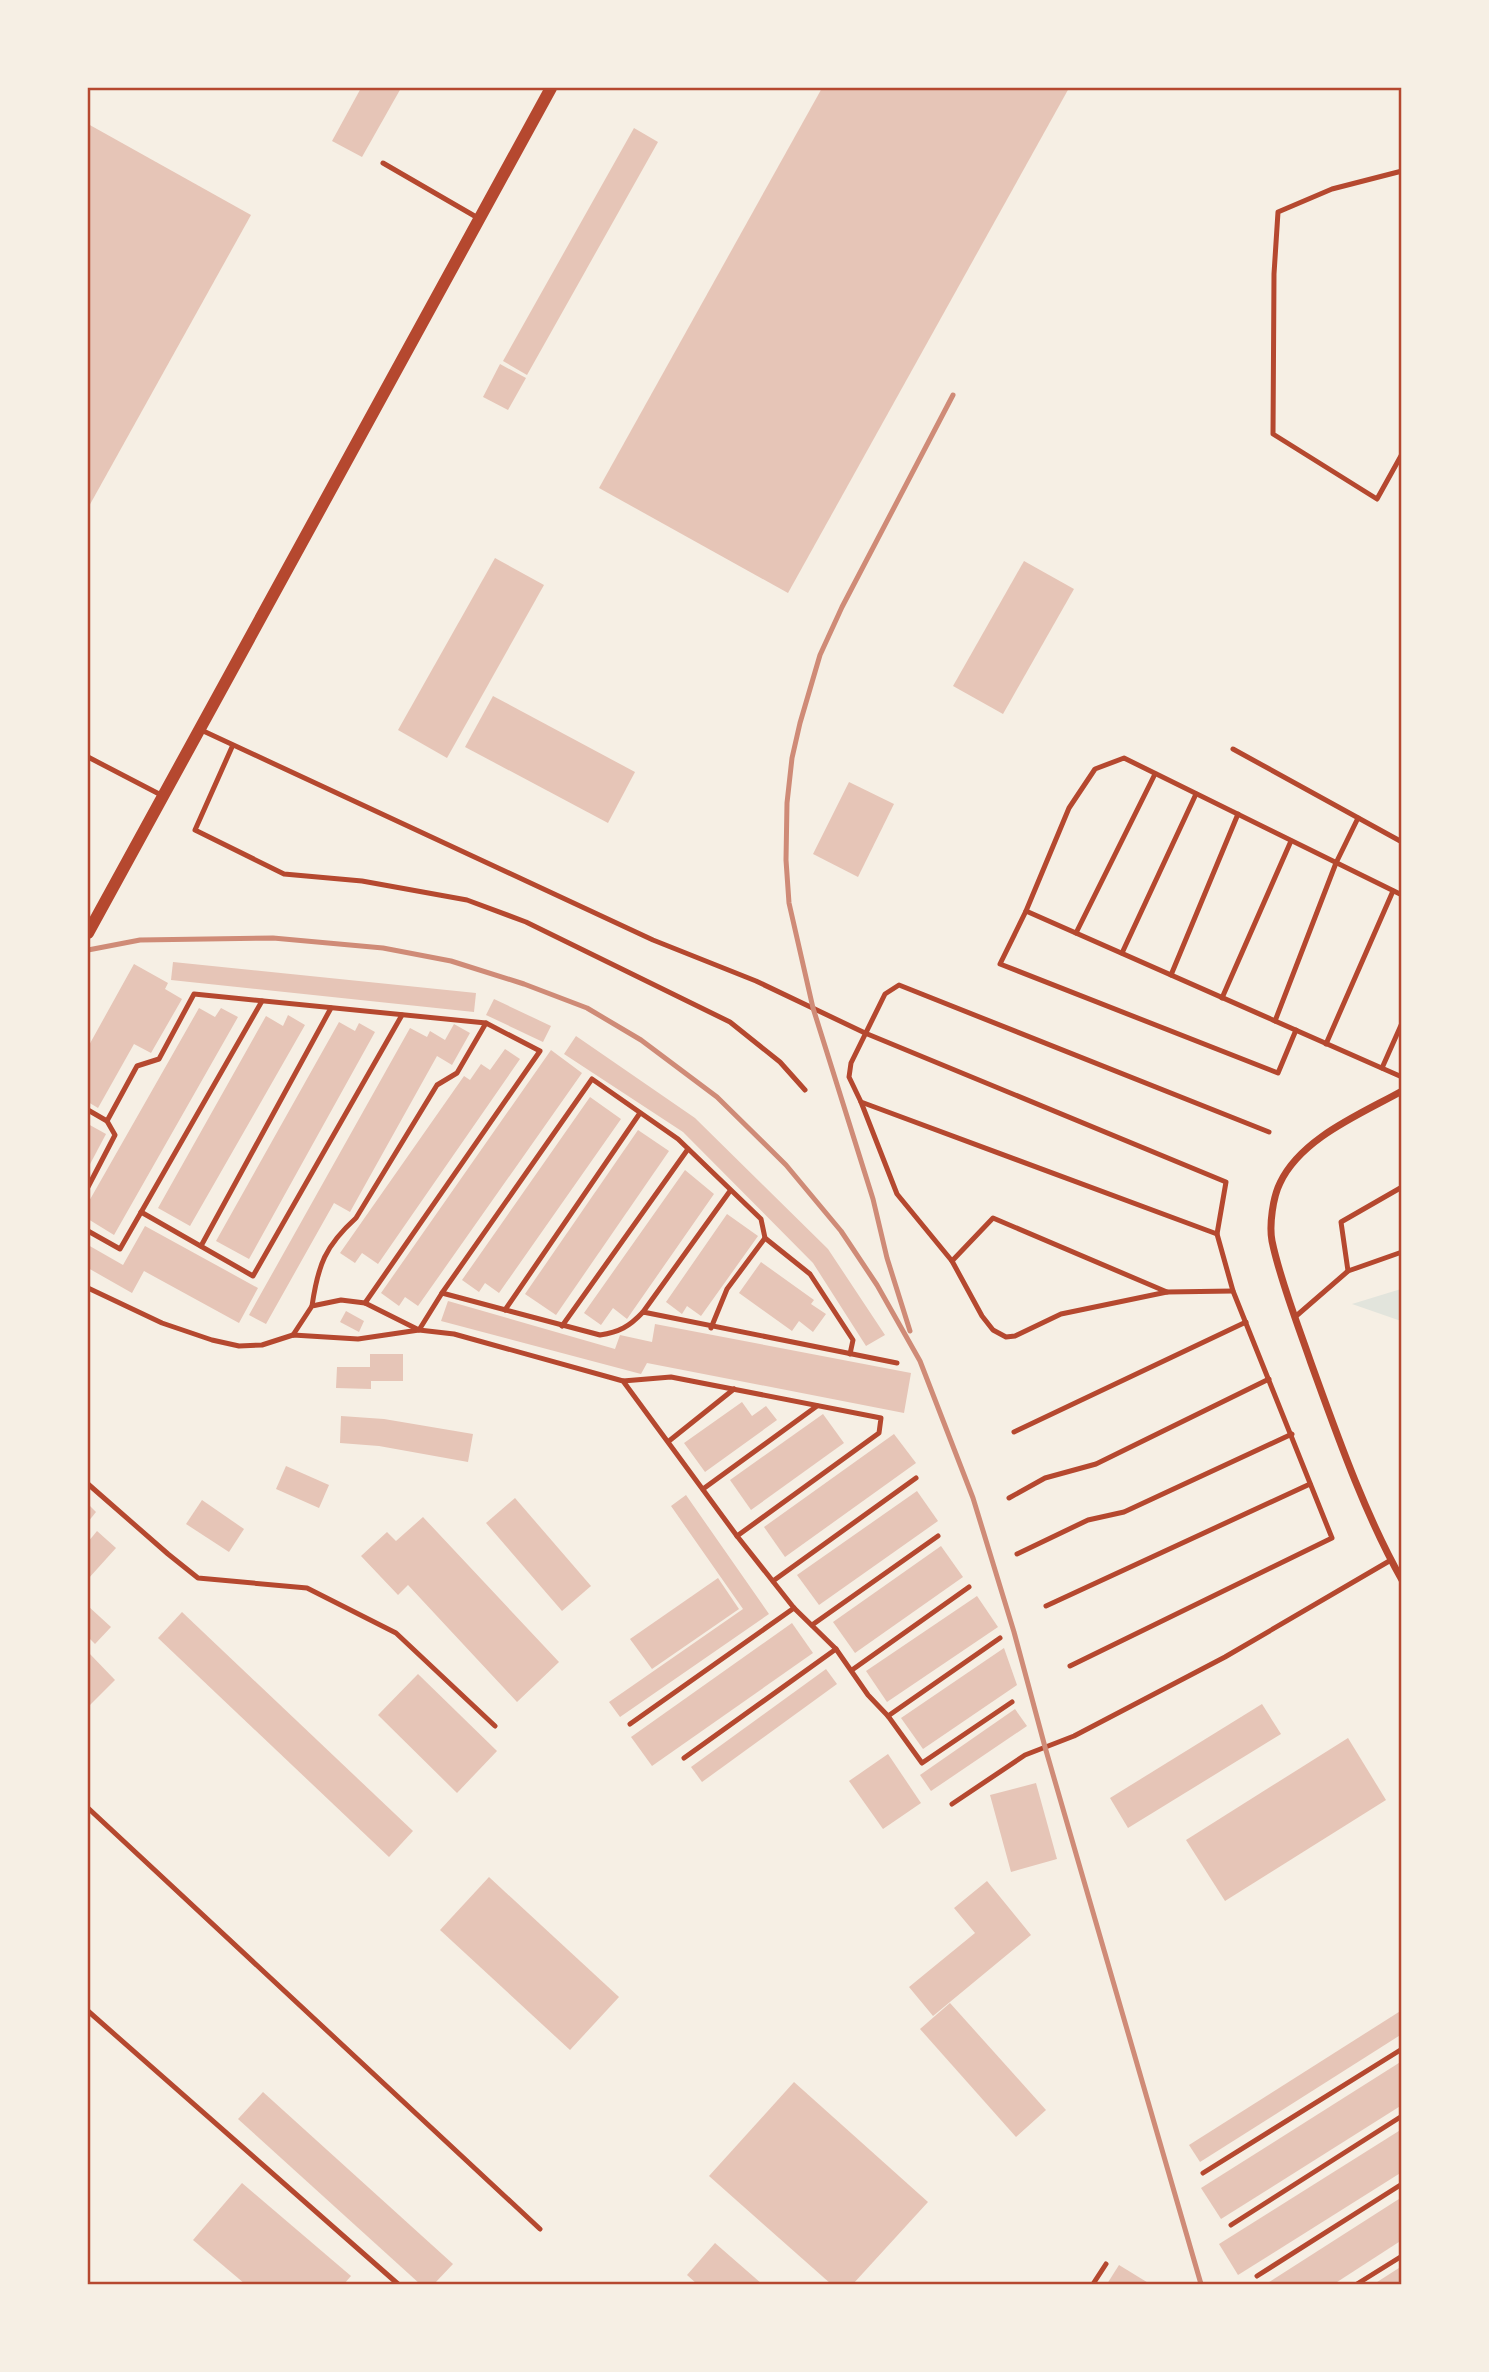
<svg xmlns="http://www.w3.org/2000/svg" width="1489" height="2372" font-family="'Times New Roman',serif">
  <rect width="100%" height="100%" fill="#f6efe4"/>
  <polygon fill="#e2e4dc" points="1401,1289 1401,1321 1352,1304"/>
  <g fill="#e6c5b7">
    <polygon points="361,88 401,88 362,157 332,141"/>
    <polygon points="822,88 1069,88 788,593 599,488"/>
    <polygon points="88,124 251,215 88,508"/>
    <polygon points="634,128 658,142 527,375 503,361"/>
    <polygon points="500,364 526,378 508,410 483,397"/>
    <polygon points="495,558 544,585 447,758 398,730"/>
    <polygon points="1024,561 1074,589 1003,714 953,686"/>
    <polygon points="493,696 635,772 608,823 465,747"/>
    <polygon points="849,782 894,804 858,877 813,854"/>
    <polygon points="173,962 476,993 474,1012 171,980"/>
    <polygon points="134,964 168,983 165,989 182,999 151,1053 134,1044 98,1108 88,1102 88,1047"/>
    <polygon points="494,999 551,1026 543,1042 486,1015"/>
    <polygon points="199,1008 215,1017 221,1008 238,1017 114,1235 88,1219 88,1203"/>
    <polygon points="288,1015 305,1025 190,1226 158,1208 266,1016 283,1026"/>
    <polygon points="339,1022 355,1031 359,1023 375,1032 249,1259 216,1241"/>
    <polygon points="454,1024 470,1033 452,1065 437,1056 350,1212 334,1203 266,1324 249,1315 410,1028 427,1037 430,1031 445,1040"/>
    <polygon points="576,1036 695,1118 828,1249 885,1335 866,1346 813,1263 683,1132 564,1054"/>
    <polygon points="505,1049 520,1059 378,1264 362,1253 355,1263 340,1253 464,1076 470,1080 481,1064 490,1070"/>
    <polygon points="551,1050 582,1073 418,1306 405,1297 399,1306 381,1293"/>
    <polygon points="590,1097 621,1119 499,1293 485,1283 479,1292 462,1280"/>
    <polygon points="88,1124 106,1134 88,1168"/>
    <polygon points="638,1130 669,1151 556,1315 525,1294"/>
    <polygon points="685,1170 714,1194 627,1319 613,1308 601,1325 584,1313"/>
    <polygon points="727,1214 758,1236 701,1316 687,1306 682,1314 666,1302"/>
    <polygon points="145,1226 258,1288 239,1323 144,1271 132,1293 88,1268 88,1245 123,1265"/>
    <polygon points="761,1262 814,1300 811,1304 826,1314 813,1332 799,1321 792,1331 739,1293"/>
    <polygon points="448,1301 615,1349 620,1335 652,1342 655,1324 911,1373 904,1413 647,1363 641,1374 441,1321"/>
    <polygon points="346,1311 364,1321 359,1332 340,1322"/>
    <polygon points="370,1354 403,1354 403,1381 371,1381 371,1389 336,1388 337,1367 370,1367"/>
    <polygon points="742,1402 752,1416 766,1406 777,1420 705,1472 684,1443"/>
    <polygon points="823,1414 844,1443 751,1510 730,1480"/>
    <polygon points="341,1416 384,1419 473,1434 468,1462 379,1446 340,1443"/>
    <polygon points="894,1434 916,1463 785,1557 764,1527"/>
    <polygon points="286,1466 329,1485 319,1508 276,1489"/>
    <polygon points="917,1491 938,1521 819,1605 797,1575"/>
    <polygon points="686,1495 769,1614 620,1717 609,1702 743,1609 671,1506"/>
    <polygon points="515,1498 591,1586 562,1611 486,1523"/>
    <polygon points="202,1500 244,1529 229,1552 186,1524"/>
    <polygon points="88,1504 96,1512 88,1522"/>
    <polygon points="423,1517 559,1662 517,1702 408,1585 398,1595 361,1556 387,1532 396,1541"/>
    <polygon points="97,1531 116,1548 88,1579 88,1542"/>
    <polygon points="941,1546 963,1577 855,1653 833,1622"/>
    <polygon points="718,1578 739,1609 652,1669 630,1639"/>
    <polygon points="977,1596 998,1627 887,1702 866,1671"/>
    <polygon points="88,1606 111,1627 95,1644 88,1637"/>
    <polygon points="182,1612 413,1831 389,1857 158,1638"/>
    <polygon points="792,1623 813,1653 652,1766 631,1737"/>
    <polygon points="1004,1648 1017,1685 923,1749 901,1718"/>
    <polygon points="88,1652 115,1680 88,1707"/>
    <polygon points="826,1669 837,1684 702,1782 691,1767"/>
    <polygon points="418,1674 497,1751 457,1793 378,1715"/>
    <polygon points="1262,1704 1281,1734 1128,1828 1110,1798"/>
    <polygon points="1015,1709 1027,1726 931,1791 920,1775"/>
    <polygon points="1348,1738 1386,1800 1225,1901 1186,1840"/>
    <polygon points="888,1754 921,1803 883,1829 849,1781"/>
    <polygon points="1036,1783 1057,1859 1011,1872 990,1795"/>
    <polygon points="489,1877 619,1997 570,2050 440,1930"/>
    <polygon points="987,1881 1031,1935 933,2016 909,1987 975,1933 954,1908"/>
    <polygon points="950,2003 1046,2110 1016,2137 920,2029"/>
    <polygon points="1402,2010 1402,2034 1200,2162 1189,2145"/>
    <polygon points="1402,2061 1402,2105 1221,2219 1201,2188"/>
    <polygon points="794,2082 928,2202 853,2284 831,2284 709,2176"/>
    <polygon points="263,2092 453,2264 434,2284 420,2284 238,2119"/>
    <polygon points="1402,2129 1402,2172 1238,2275 1219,2244"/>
    <polygon points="242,2183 351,2276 344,2284 245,2284 193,2240"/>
    <polygon points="1402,2197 1402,2240 1334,2284 1266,2284"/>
    <polygon points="715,2243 762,2284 697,2284 687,2275"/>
    <polygon points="1119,2265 1150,2284 1107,2284"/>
    <polygon points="1402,2266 1402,2284 1374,2284"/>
  </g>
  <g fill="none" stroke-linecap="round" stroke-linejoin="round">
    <g stroke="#b5482f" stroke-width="5">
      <polyline points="383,163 478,218"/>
      <polyline points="1402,171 1332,189 1278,212 1274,274 1273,434 1377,499 1402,454"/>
      <polyline points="199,729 653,940 756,981 865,1033 1226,1182 1217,1234 1233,1291 1332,1538 1070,1666"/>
      <polyline points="232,747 195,830 284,874 362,881 467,900 526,922 730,1022 780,1062 805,1090"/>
      <polyline points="1233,749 1402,842"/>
      <polyline points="88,757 163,796"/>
      <polyline points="1402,895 1124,758 1095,769 1069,808 1026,911 1402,1077"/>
      <polyline points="1026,911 1000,964 1278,1073 1296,1030"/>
      <polyline points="1076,933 1155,774"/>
      <polyline points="1122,953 1196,794"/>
      <polyline points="1171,975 1238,814"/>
      <polyline points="1222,998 1291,841"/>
      <polyline points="1275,1021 1336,863 1358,818"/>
      <polyline points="1326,1044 1393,891"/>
      <polyline points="1382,1068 1402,1023"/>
      <polyline points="861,1102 897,1194 952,1261 982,1316 993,1330 1006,1337 1015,1336 1061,1314 1167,1292 1233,1291"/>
      <polyline points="88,1110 107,1121"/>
      <polyline points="88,1187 115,1135 107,1121 137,1066 159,1059 194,994 486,1023 540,1051 365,1303"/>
      <polyline points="141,1212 253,1276 402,1015"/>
      <polyline points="88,1231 120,1249 262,1001"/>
      <polyline points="1217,1234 861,1102 849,1077 851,1063 885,994 899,985 1269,1132"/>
      <polyline points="201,1246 331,1008"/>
      <polyline points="952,1261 993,1218 1167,1292"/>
      <polyline points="1348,1271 1402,1252"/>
      <path d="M88,1288L162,1323L212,1340L239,1346L262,1345L293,1335L358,1339L419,1330L442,1293L600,1335C619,1332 629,1327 643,1312L897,1363"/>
      <polyline points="442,1293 592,1079 678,1139 761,1219 765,1238 810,1274 853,1340 850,1354"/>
      <path d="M312,1306C318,1265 325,1246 356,1218L437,1085L457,1073L486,1023"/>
      <polyline points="505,1310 640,1113"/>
      <polyline points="643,1312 730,1191"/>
      <polyline points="1295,1317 1348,1271 1341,1222 1402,1187"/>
      <polyline points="562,1326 688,1149"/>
      <polyline points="711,1328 727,1289 765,1238"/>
      <polyline points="293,1335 312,1306 341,1300 365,1303 419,1330 454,1334 623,1381 737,1536 794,1608 836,1649 868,1695 888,1716 922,1763 1012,1702"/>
      <polyline points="623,1381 671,1377 881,1418 879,1433 737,1536"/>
      <polyline points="1014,1432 1246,1322"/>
      <polyline points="669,1441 734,1389"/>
      <polyline points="88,1484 168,1554 198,1578 307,1588 396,1633 495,1726"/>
      <polyline points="703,1489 817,1406"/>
      <polyline points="1009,1498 1045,1478 1096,1464 1269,1379"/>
      <polyline points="1017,1554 1088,1520 1124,1512 1292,1434"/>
      <polyline points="773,1581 916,1478"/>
      <polyline points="1046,1606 1310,1484"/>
      <polyline points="812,1625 938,1536"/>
      <polyline points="852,1670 969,1587"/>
      <polyline points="888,1716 1000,1638"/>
      <polyline points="630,1724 794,1608"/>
      <polyline points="684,1758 836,1649"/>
      <polyline points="952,1804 1025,1755 1074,1736 1225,1657 1391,1560"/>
      <polyline points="88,1808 540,2229"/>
      <polyline points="88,2011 398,2284"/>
      <polyline points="1203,2173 1402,2049"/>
      <polyline points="1231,2225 1402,2116"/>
      <polyline points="1257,2276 1402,2184"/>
      <polyline points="1093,2284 1106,2264"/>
      <polyline points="1357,2284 1402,2256"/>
    </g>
    <path stroke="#b5482f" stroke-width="7" d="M1402,1091C1361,1114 1301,1138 1280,1183C1273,1197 1269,1225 1272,1241C1280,1280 1298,1325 1311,1363C1336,1432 1365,1515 1402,1580"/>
    <polyline stroke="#b5482f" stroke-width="12" points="88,933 551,88"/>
    <g stroke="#cf8b77" stroke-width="5">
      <polyline points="88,950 140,940 273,938 383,948 451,961 524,984 587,1008 641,1040 717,1097 786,1165 841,1231 877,1285 920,1361 973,1498 1014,1632 1045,1747 1201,2284"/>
      <polyline points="910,1331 887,1258 873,1199 813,1008 789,903 786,860 787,803 792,758 800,723 820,655 842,607 953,395"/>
    </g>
  </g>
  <rect width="1489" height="2372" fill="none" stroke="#f6efe4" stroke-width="178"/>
  <rect x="89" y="89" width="1311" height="2194" fill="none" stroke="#b5482f" stroke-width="2.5"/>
</svg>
